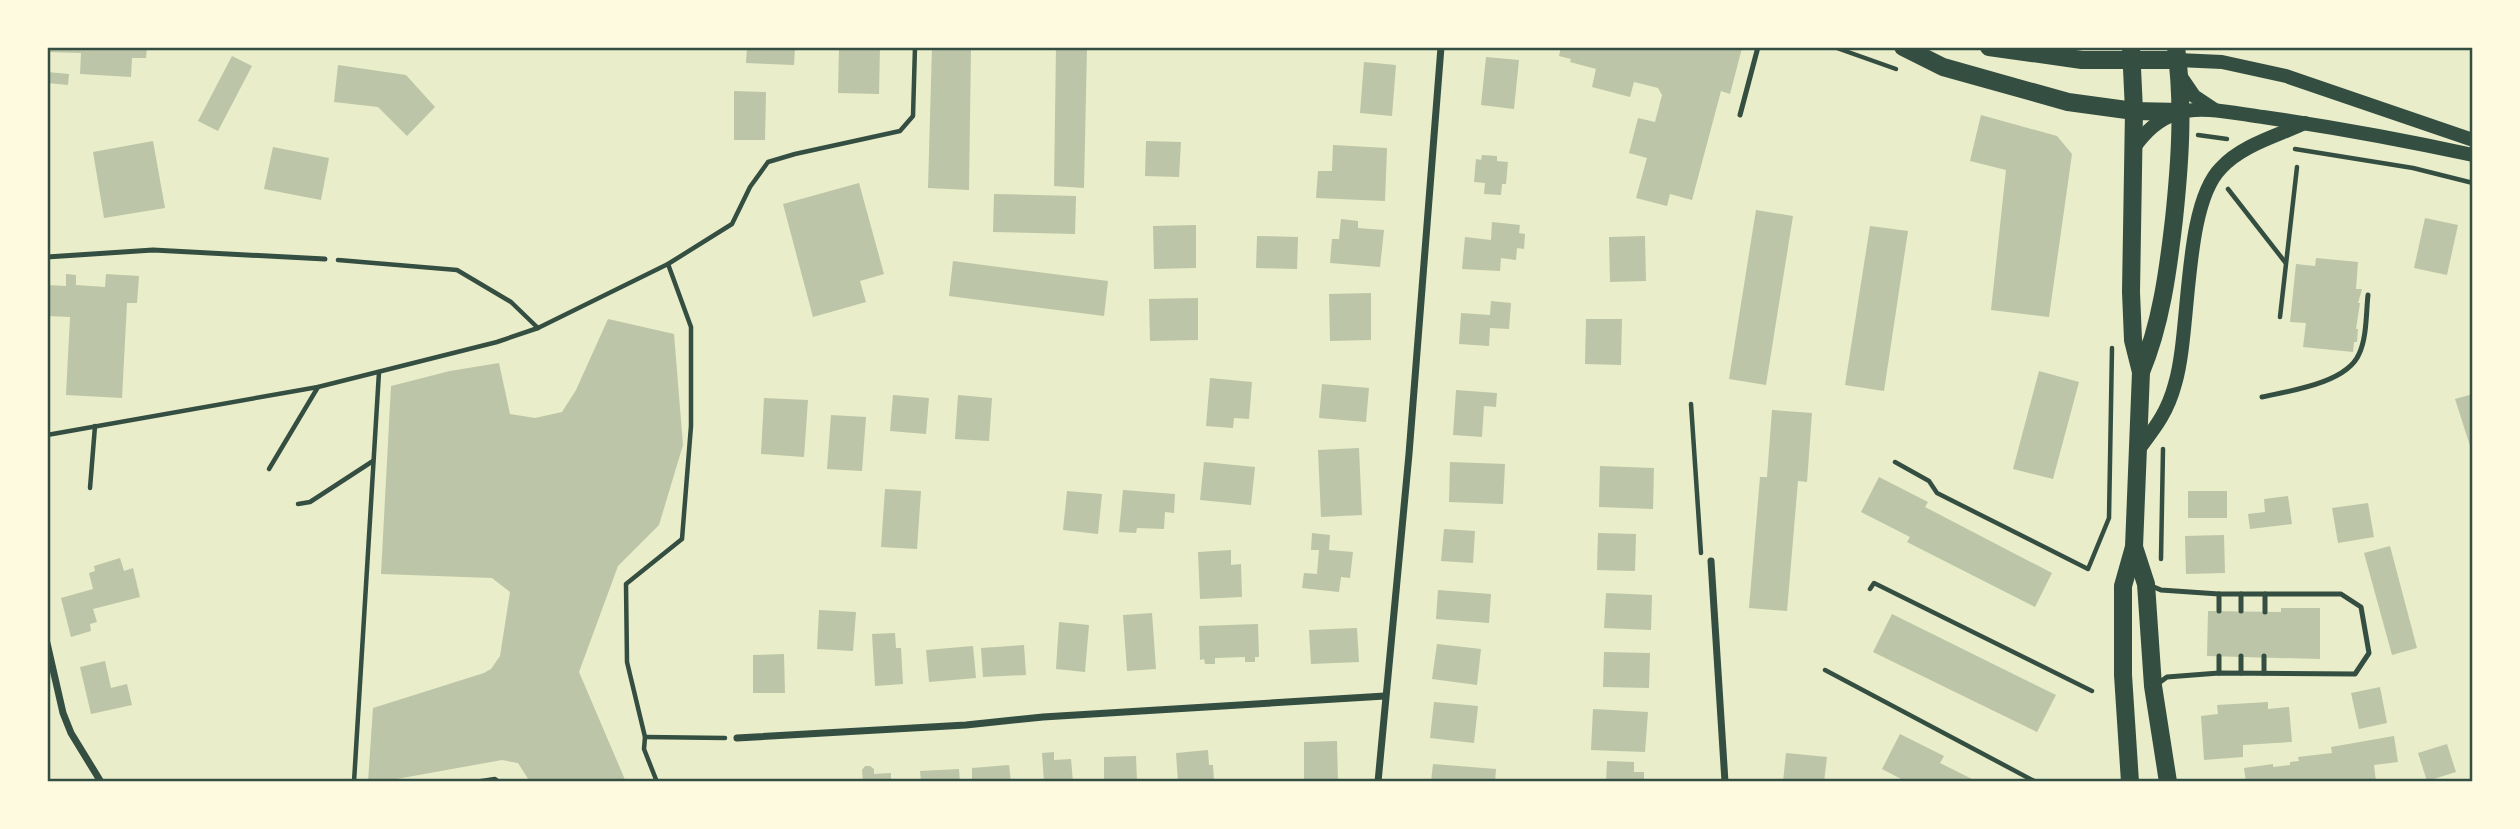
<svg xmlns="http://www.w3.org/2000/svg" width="2520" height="829" font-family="'Nunito Sans',sans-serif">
  <rect width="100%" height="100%" fill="#e9edc9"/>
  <g fill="#bcc5a7">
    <polygon points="47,47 147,47 146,58 132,58 131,77 80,74 81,53 47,52"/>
    <polygon points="747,47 795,47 794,65 746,63"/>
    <polygon points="839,47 880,47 879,94 838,93"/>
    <polygon points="932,47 971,47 969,190 928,188"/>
    <polygon points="1056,47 1087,47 1084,188 1054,186"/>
    <polygon points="1561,47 1742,48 1730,94 1721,91 1692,200 1670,194 1667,206 1636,198 1647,158 1629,153 1638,118 1655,122 1662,95 1658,88 1634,82 1630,97 1592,87 1596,69 1570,62 1571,59 1559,56"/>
    <polygon points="232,56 252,66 218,131 198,121"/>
    <polygon points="1486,57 1519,60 1514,109 1481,105"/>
    <polygon points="1364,62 1396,65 1392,116 1360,113"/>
    <polygon points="338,65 406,75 435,107 407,136 378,107 334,102"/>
    <polygon points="47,72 69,74 68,85 47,83"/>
    <polygon points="734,91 766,92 765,140 734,140"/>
    <polygon points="1981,115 2057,136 2072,154 2049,317 1991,310 2006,170 1970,161"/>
    <polygon points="153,141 165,208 104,218 93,152"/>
    <polygon points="1146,141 1181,142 1179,177 1145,176"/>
    <polygon points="1333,145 1387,148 1385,201 1316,198 1318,171 1332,171"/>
    <polygon points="273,147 329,158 321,200 264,189"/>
    <polygon points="1482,155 1497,156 1497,161 1508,162 1506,184 1502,184 1501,195 1484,194 1485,183 1474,182 1476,159 1481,160"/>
    <polygon points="859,183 884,274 860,281 866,302 813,317 783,204"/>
    <polygon points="994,194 1076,196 1075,234 993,232"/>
    <polygon points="1756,210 1793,216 1766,385 1729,379"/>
    <polygon points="2425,218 2458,225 2447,275 2414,268"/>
    <polygon points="1341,219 1358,221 1358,228 1384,230 1380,267 1330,263 1332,239 1339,239"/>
    <polygon points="1492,222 1520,225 1519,233 1525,234 1524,249 1517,248 1516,260 1501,258 1500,271 1462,269 1465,237 1491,240"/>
    <polygon points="1196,225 1196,268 1154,269 1153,226"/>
    <polygon points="1870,226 1908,231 1884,391 1845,385"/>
    <polygon points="1257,236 1298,237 1297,269 1256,268"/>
    <polygon points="1645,236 1646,281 1610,282 1609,237"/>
    <polygon points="2316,258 2358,262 2356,289 2362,289 2358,303 2360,303 2356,329 2358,329 2357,342 2354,342 2353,352 2303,347 2306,323 2290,322 2296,264 2315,266"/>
    <polygon points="953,261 1108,281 1104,316 949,296"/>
    <polygon points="66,274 76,275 76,285 105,287 106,274 139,276 137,303 127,303 122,398 66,395 70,317 47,316 47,285 66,286"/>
    <polygon points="1371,293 1371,340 1330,341 1329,294"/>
    <polygon points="1198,298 1198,340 1150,341 1149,299"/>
    <polygon points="1491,301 1511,303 1509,329 1490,328 1489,346 1459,344 1461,313 1490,315"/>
    <polygon points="608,319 674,334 683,445 659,525 618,566 579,672 626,782 530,782 518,763 502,760 380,782 368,782 373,708 484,673 491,669 500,656 510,592 492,578 381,574 391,386 450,371 499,363 510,414 535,418 562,412 576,390"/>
    <polygon points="1586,319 1622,319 1621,365 1585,364"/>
    <polygon points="2039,371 2079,382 2053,479 2013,469"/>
    <polygon points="1210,378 1252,382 1249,419 1234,418 1233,428 1206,426"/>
    <polygon points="1322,384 1369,388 1366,422 1319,418"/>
    <polygon points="1456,390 1497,393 1496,407 1484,406 1482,437 1453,435"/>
    <polygon points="2473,394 2473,452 2472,452 2455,399"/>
    <polygon points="893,395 929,398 926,434 890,431"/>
    <polygon points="958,395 992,398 989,441 955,439"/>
    <polygon points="764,398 808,400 804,457 761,454"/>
    <polygon points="1772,410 1812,413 1807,482 1798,481 1787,611 1749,608 1760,477 1767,477"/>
    <polygon points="831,415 866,417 862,471 827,469"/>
    <polygon points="1359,448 1362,515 1321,517 1318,450"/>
    <polygon points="1204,462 1255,467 1251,505 1200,500"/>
    <polygon points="1450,462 1505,464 1503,504 1449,502"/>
    <polygon points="1600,466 1654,468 1653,509 1599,507"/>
    <polygon points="1879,477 1928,502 1925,507 2052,573 2035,607 1907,542 1910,537 1861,512"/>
    <polygon points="885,489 921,491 917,549 881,547"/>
    <polygon points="1123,490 1175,494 1174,513 1165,512 1164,529 1137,528 1136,533 1119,532"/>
    <polygon points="1067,491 1102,494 1098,534 1063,530"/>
    <rect x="2188" y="491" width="39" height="27"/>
    <polygon points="2288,496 2292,524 2250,529 2248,514 2265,512 2264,499"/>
    <polygon points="2368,503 2374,537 2338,543 2332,508"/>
    <polygon points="1444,529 1475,531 1473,563 1441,561"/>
    <polygon points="1312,533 1330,535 1329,550 1353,552 1350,578 1341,577 1339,592 1302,588 1304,573 1317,574 1319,550 1311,550"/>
    <polygon points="1598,533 1636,534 1635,571 1597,570"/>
    <polygon points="2224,535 2225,573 2186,574 2185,536"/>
    <polygon points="2390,546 2417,648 2392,655 2364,553"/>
    <polygon points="1231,550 1231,565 1241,564 1242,597 1200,599 1198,552"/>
    <polygon points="120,558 124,571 133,568 140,597 93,609 97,622 90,624 91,631 71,637 61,598 93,589 89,573 95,571 94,566"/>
    <polygon points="1438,590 1491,594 1489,623 1436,619"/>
    <polygon points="1606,593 1652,595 1651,630 1604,628"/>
    <polygon points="2281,608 2320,608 2320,659 2207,656 2208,611 2281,612"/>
    <polygon points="819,610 856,612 853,651 817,649"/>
    <polygon points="1152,613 1156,669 1127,671 1123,615"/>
    <polygon points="1892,614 2056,695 2037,732 1873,652"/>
    <polygon points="1059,622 1089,625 1085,672 1056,669"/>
    <polygon points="1258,624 1259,657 1255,657 1255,662 1245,662 1245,657 1215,658 1215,664 1205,664 1204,659 1200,660 1199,626"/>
    <polygon points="1357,628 1359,662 1311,664 1309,630"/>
    <polygon points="895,633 896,648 901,648 903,684 875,686 872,634"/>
    <polygon points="1437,644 1481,649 1477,685 1432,679"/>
    <polygon points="1024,645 1026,675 983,677 981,648"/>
    <polygon points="973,646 976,678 929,682 926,650"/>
    <polygon points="1604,652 1650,653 1649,688 1603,687"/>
    <polygon points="784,654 785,693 753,693 753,655"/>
    <polygon points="105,661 111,688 127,684 132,705 91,714 80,667"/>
    <polygon points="2380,687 2387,723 2359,729 2351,693"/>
    <polygon points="1434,702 1478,706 1474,743 1430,738"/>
    <polygon points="2268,702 2268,709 2289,707 2292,742 2243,745 2243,757 2204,760 2201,716 2218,714 2217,705"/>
    <polygon points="1593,709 1648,712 1645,752 1591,750"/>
    <polygon points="1900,734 1944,756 1940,763 1978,782 1907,782 1882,769"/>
    <polygon points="2394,736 2398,762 2374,765 2376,782 2246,782 2244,768 2273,764 2273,767 2290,765 2290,762 2299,761 2298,757 2332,753 2331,747"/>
    <polygon points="1337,741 1338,782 1304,782 1304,742"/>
    <polygon points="2447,744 2456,772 2427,781 2418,753"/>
    <polygon points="1208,750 1209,765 1213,765 1214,781 1178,782 1176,753"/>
    <polygon points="1054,752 1054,760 1071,759 1073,782 1044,782 1042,753"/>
    <polygon points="1786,753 1827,757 1824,782 1783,782"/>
    <polygon points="1136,756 1137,782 1104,782 1104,757"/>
    <polygon points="1607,761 1634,762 1634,772 1644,772 1644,782 1606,782"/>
    <polygon points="1433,764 1496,769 1495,782 1431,782"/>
    <polygon points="1009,765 1011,782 972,781 972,768"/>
    <polygon points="865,766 870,766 874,769 874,774 891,773 891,782 863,782 862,770"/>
    <polygon points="959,769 960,782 921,782 920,771"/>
  </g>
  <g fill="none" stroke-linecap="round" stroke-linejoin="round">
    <g stroke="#344e41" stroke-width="4.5">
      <polyline points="1834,47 1896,69"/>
      <polyline points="2198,135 2227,139"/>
      <polyline points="2295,149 2413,168 2473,183"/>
      <polyline points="2228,189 2285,262"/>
      <polyline points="338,260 457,270 511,302 538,328"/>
      <polyline points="2280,317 2297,167"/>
      <polyline points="1691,404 1701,553"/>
      <polyline points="47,435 318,387 497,342 538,328 668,264 732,224 750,187 768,162 795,154 900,131 913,116 915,47"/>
      <polyline points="1895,462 1929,481 1937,493 2088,569 2109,518 2112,348"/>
      <polyline points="269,469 318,387"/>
      <polyline points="90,488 95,426"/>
      <polyline points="298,504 310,502 373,461"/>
      <polyline points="2161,559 2163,449"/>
      <polyline points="1870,589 1874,583 2092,691"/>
      <polyline points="1825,670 2036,782"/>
      <polyline points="645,737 725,738"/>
      <polyline points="354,782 379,372"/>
      <polyline points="475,782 495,779 499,782"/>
      <polyline points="657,782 644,749 645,737 627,662 626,584 682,539 691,426 691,327 668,264"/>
    </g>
    <g stroke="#344e41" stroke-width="5">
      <polyline points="1740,115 1758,47"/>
      <polyline points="47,257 153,250 325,259"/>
      <path d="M2262,397C2289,391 2347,383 2359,354C2367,337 2366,313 2368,295"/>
      <polyline points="2149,585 2161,590 2219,594 2341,594 2361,607 2369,653 2355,674 2219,673 2167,677 2156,685"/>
      <polyline points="2265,594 2265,612"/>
      <polyline points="2219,611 2219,594"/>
      <polyline points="2241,611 2241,594"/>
      <polyline points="2264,656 2264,673"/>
      <polyline points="2219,673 2219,656"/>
      <polyline points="2241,673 2241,656"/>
    </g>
    <g stroke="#344e41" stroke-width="7">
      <polyline points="1711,561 1725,782"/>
      <polyline points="47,643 63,713 71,733 101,782"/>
      <polyline points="737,738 966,725 1043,717 1385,696"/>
      <polyline points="1378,782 1409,454 1441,47"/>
    </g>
    <g stroke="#344e41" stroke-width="14">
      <polyline points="2178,60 2222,62 2286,76 2473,140"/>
      <polyline points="2179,74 2194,96 2215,110"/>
      <path d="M2133,149C2145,132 2158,119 2178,113C2201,105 2238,114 2263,117C2333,127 2403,140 2473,155"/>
      <path d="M2136,453C2154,429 2167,414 2175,384C2191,331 2183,206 2221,168C2242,145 2277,136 2305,123"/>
    </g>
    <g stroke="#344e41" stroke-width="18">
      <polyline points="1903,47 1943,67 2068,102 2134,111 2181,112"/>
      <polyline points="1989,47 2082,60 2178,60"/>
      <path d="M2141,372C2161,324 2168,271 2174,219C2180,162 2184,105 2176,47"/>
      <polyline points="2134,547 2146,584 2153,686 2168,782"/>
      <polyline points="2130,782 2123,675 2123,586 2134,547 2141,372 2133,340 2131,292 2134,111 2131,47"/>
    </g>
  </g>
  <rect width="2520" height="829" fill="none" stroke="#fefae0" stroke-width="98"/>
  <rect x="49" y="49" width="2422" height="731" fill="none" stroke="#344e41" stroke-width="2.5"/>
</svg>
